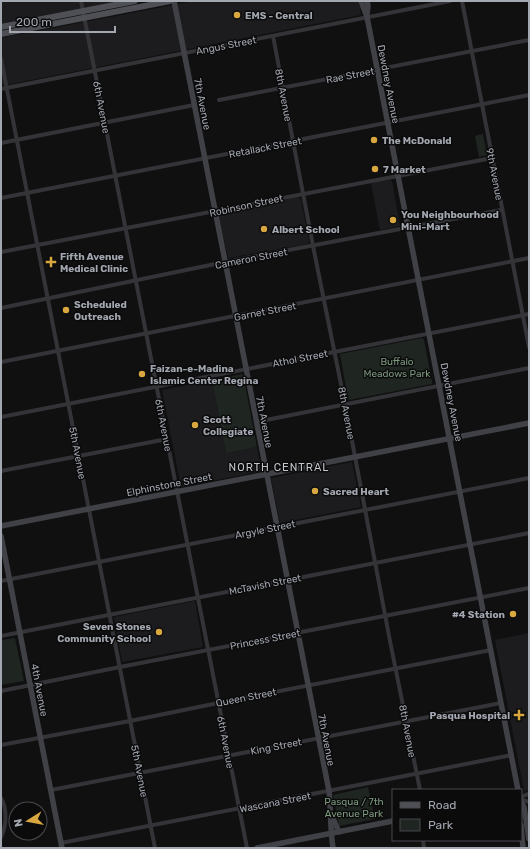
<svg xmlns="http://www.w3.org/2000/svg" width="530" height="849" font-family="Rubik,sans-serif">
  <rect width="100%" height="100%" fill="#101011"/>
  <g fill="#1c1c1e">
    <polygon points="1,1 121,1 1,25"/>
    <polygon points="194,1 359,1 361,15 1,86 1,38"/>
    <polygon points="389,180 392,181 400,226 380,230 371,183"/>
    <polygon points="298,197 301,199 309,241 308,244 228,258 219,217 220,214"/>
    <polygon points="212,380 226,453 257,447 262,471 181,487 162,390"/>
    <polygon points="352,462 361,507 280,523 271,478"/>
    <polygon points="195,601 203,647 122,662 114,617"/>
    <polygon points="529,633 529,790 524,791 495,640"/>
  </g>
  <g fill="#1f2520">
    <polygon points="483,134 487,155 479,157 475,136"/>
    <polygon points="422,338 424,340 432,382 432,384 349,400 348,399 340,354"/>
    <polygon points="243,374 257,447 226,453 212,380"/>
    <polygon points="15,638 24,681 1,685 1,640"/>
    <polygon points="368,787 375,819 339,826 333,795"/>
  </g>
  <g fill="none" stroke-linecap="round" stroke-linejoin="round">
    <g stroke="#343438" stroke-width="4">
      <polyline points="81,1 247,848"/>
      <polyline points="462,1 529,347"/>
      <polyline points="273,36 313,246 345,404 390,641 420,790"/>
      <polyline points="1,59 155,848"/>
      <polyline points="1,89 450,1"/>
      <polyline points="219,100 529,40"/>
      <polyline points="1,143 194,105"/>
      <polyline points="1,198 529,95"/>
      <polyline points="1,252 492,158"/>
      <polyline points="1,308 225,262 501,210"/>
      <polyline points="1,362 529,258"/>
      <polyline points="1,417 529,314"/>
      <polyline points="256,422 529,368"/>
      <polyline points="1,471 167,439"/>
      <polyline points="1,581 529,478"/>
      <polyline points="1,636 529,533"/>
      <polyline points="1,691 120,667 529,588"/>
      <polyline points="1,745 130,721 218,703 491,650"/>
      <polyline points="51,790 501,703"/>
      <path d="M1,798C7,808 7,825 1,837"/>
      <polyline points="521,798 525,795 529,794"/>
      <polyline points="521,799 529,802"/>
      <polyline points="423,840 424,848"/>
      <polyline points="61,843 512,755"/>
    </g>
    <g stroke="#404146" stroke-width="5.5">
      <path d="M174,1L329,791C331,810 330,829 333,848"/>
      <polyline points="361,1 367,17 518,790"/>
      <polyline points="367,15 368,6 367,1"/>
      <polyline points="1,526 529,423"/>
      <polyline points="1,536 62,848"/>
      <polyline points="521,801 524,807 529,839"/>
      <polyline points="332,816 339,832"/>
      <polyline points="521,825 523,848"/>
      <polyline points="257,848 393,821"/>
    </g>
    <g stroke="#4e5055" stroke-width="6">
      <polyline points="1,27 135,1"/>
      <polyline points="1,34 170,1"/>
    </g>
  </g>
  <g fill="#d9a740" stroke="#0b0b0c" stroke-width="1.5">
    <circle cx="237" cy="15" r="4"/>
    <circle cx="374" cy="140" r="4"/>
    <circle cx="375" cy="169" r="4"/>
    <circle cx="393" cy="220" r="4"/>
    <circle cx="264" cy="229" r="4"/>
    <path d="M49 256h4v4h4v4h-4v4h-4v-4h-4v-4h4z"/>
    <circle cx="66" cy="310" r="4"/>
    <circle cx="142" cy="374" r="4"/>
    <circle cx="195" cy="425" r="4"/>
    <circle cx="315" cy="491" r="4"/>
    <circle cx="513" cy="614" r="4"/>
    <circle cx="159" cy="632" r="4"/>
    <path d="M517 709h4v4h4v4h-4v4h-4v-4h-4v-4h4z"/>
  </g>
  <g text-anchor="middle" stroke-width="3" stroke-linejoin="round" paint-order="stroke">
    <g font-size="10" font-weight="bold" fill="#a3a7b0" stroke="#0b0b0c" text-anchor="start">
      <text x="245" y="19">EMS - Central</text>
      <text x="382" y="144">The McDonald</text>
      <text x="383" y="173">7 Market</text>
      <text x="401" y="218">You Neighbourhood<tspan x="401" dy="12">Mini-Mart</tspan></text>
      <text x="272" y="233">Albert School</text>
      <text x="60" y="260">Fifth Avenue<tspan x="60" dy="12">Medical Clinic</tspan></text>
      <text x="74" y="308">Scheduled<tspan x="74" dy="12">Outreach</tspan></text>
      <text x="150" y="372">Faizan-e-Madina<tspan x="150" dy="12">Islamic Center Regina</tspan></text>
      <text x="203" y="423">Scott<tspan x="203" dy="12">Collegiate</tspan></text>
      <text x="323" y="495">Sacred Heart</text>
      <text x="505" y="618" text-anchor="end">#4 Station</text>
      <text x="151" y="630" text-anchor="end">Seven Stones<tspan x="151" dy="12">Community School</tspan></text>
      <text x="510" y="719" text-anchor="end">Pasqua Hospital</text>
    </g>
    <g font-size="10" fill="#a3a7b0" stroke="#0b0b0c">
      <text transform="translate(226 45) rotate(-11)" y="4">Angus Street</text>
      <text transform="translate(350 75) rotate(-11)" y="4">Rae Street</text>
      <text transform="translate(389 84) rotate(79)" y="4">Dewdney Avenue</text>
      <text transform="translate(284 95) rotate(79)" y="4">8th Avenue</text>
      <text transform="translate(203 104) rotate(79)" y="4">7th Avenue</text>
      <text transform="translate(102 107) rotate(79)" y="4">6th Avenue</text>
      <text transform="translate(265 147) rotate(-11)" y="4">Retallack Street</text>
      <text transform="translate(495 174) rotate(79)" y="4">9th Avenue</text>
      <text transform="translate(246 205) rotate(-12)" y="4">Robinson Street</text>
      <text transform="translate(251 258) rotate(-11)" y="4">Cameron Street</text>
      <text transform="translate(265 311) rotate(-11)" y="4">Garnet Street</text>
      <text transform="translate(300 358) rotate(-11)" y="4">Athol Street</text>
      <text transform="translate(452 402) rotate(79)" y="4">Dewdney Avenue</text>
      <text transform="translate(347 413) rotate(79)" y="4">8th Avenue</text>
      <text transform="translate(265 422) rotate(79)" y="4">7th Avenue</text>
      <text transform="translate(164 425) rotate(79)" y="4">6th Avenue</text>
      <text transform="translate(78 453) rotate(79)" y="4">5th Avenue</text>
      <text transform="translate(169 484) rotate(-11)" y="4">Elphinstone Street</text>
      <text transform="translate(265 529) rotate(-11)" y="4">Argyle Street</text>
      <text transform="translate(265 584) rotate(-11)" y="4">McTavish Street</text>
      <text transform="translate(265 639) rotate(-11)" y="4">Princess Street</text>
      <text transform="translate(40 690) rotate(79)" y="4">4th Avenue</text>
      <text transform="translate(246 697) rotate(-11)" y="4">Queen Street</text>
      <text transform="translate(408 731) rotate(79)" y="4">8th Avenue</text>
      <text transform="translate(327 740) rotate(79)" y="4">7th Avenue</text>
      <text transform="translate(226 742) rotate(79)" y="4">6th Avenue</text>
      <text transform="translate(276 746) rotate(-11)" y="4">King Street</text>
      <text transform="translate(140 771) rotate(79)" y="4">5th Avenue</text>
      <text transform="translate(275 802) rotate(-11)" y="4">Wascana Street</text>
    </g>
    <g font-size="10" fill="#7c997e" stroke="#0b0b0c">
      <text x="397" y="365">Buffalo<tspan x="397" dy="12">Meadows Park</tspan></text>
      <text x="354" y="805">Pasqua / 7th<tspan x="354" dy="12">Avenue Park</tspan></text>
    </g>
    <g font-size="11" letter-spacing="1" fill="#c4c6cd" stroke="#0b0b0c">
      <text x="279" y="471">NORTH CENTRAL</text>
    </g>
  </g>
  <rect width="530" height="849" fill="none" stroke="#a3a7b0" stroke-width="4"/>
  <rect x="392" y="789" width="130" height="52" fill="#0b0b0c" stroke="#48494e"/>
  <rect x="400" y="802" width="20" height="6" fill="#4e5055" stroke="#48494e"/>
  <text x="428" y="809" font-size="12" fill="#a3a7b0">Road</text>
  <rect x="400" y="819" width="20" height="12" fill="#1f2520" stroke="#48494e"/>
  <text x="428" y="829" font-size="12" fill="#a3a7b0">Park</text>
  <g transform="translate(28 821) rotate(259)"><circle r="19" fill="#0b0b0c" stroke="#48494e"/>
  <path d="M0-3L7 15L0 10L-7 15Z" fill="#d9a740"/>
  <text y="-6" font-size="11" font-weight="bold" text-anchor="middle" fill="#a3a7b0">N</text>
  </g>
  <path d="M10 26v6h105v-6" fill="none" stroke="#a3a7b0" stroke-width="2"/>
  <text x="16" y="26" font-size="12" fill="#a3a7b0" stroke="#0b0b0c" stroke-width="3" paint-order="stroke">200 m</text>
</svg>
